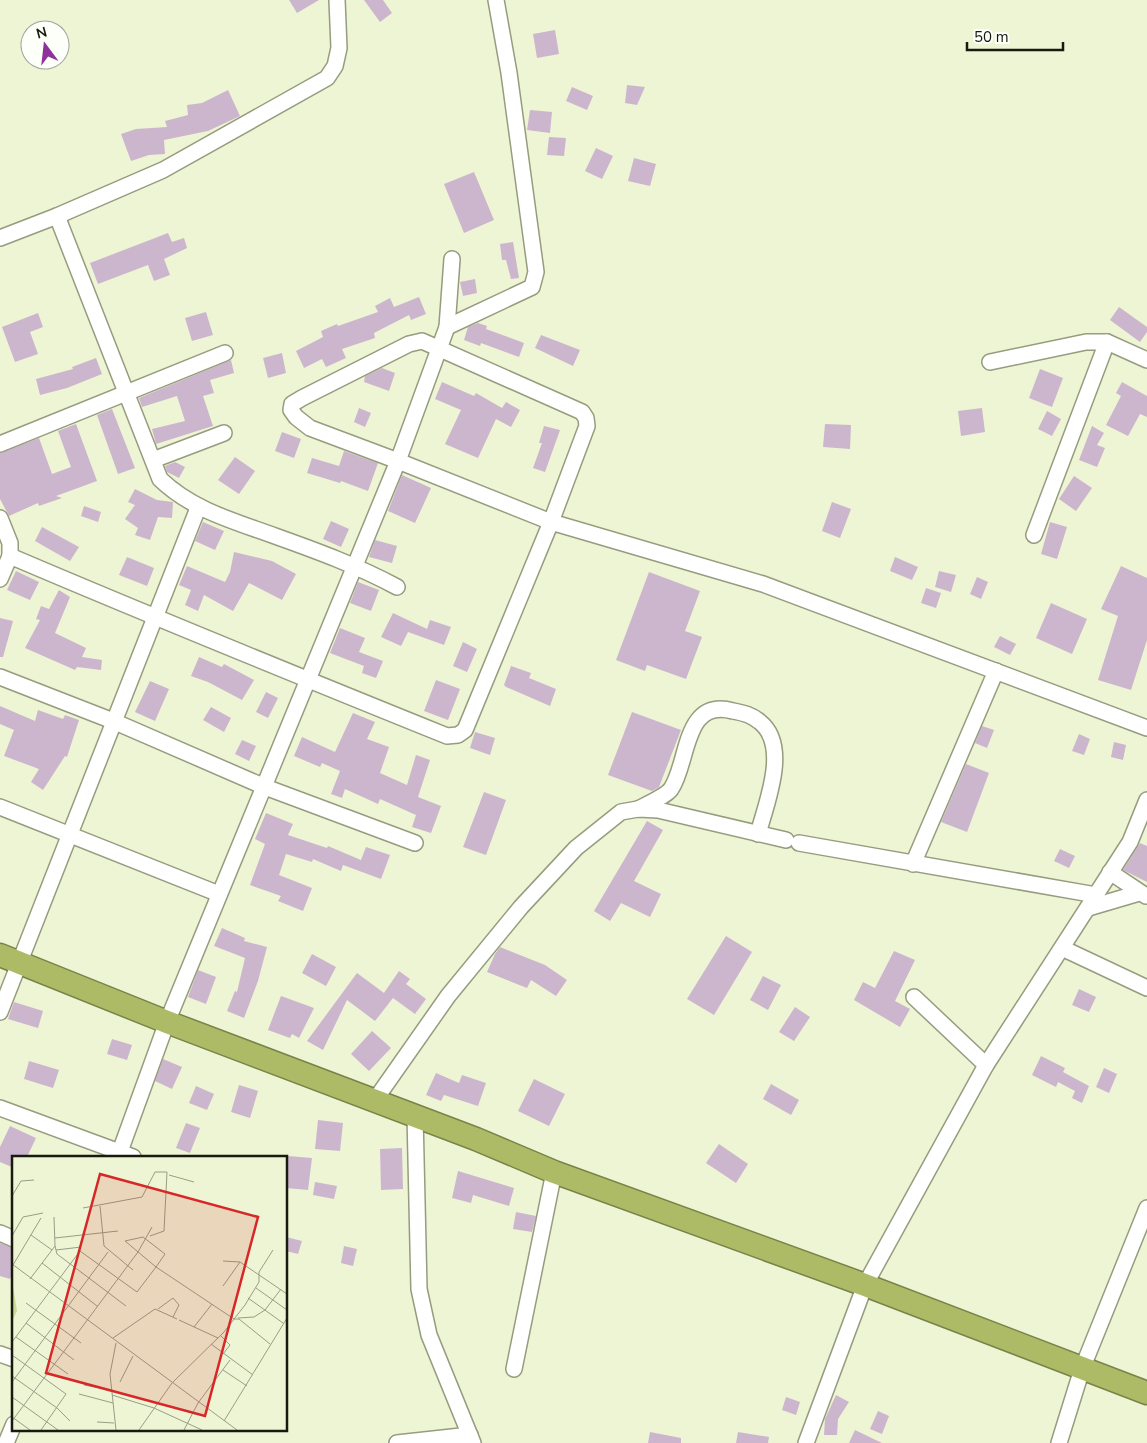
<svg xmlns="http://www.w3.org/2000/svg" width="1147" height="1443" font-family="'Nunito Sans',sans-serif">
  <rect width="100%" height="100%" fill="#eef5d5"/>
  <g fill="#ccb6ce">
    <polygon points="289,0 319,0 297,13"/>
    <polygon points="364,0 383,0 392,13 380,22"/>
    <polygon points="555,30 559,54 537,58 533,34"/>
    <polygon points="627,85 645,87 637,105 625,103"/>
    <polygon points="572,87 593,96 587,110 566,101"/>
    <polygon points="228,90 240,116 208,131 164,140 165,154 149,155 131,161 121,134 136,129 167,127 165,121 188,115 187,105 202,103"/>
    <polygon points="530,110 552,112 550,133 527,130"/>
    <polygon points="549,137 566,138 564,156 547,155"/>
    <polygon points="596,148 613,156 602,179 585,171"/>
    <polygon points="634,158 656,164 650,186 628,181"/>
    <polygon points="474,172 494,220 464,233 444,184"/>
    <polygon points="168,233 172,242 184,238 187,248 164,259 170,275 154,281 148,265 98,284 90,263"/>
    <polygon points="513,242 519,278 511,279 506,260 502,260 500,244"/>
    <polygon points="475,279 477,293 463,296 460,282"/>
    <polygon points="419,297 426,314 411,320 409,315 374,333 375,338 342,349 346,358 326,367 322,359 304,368 296,351 323,337 321,331 337,324 338,326 378,312 375,306 390,298 394,307"/>
    <polygon points="1119,307 1147,327 1147,332 1140,342 1110,320"/>
    <polygon points="206,312 213,335 192,341 185,318"/>
    <polygon points="38,313 43,327 30,332 38,354 15,362 2,327"/>
    <polygon points="478,323 487,326 486,329 524,343 519,357 481,343 480,346 464,340 468,327"/>
    <polygon points="541,335 580,350 573,366 535,348"/>
    <polygon points="282,353 286,373 268,378 263,358"/>
    <polygon points="96,358 102,374 67,388 40,395 36,379 73,369 72,367"/>
    <polygon points="231,360 234,373 210,380 214,393 203,396 213,426 156,444 152,429 185,421 177,396 142,407 139,398"/>
    <polygon points="382,368 395,373 389,391 364,382 365,376"/>
    <polygon points="1040,369 1063,378 1052,407 1029,398"/>
    <polygon points="442,382 474,396 476,393 502,408 506,402 520,410 511,427 496,419 478,458 445,444 461,410 435,399"/>
    <polygon points="1122,382 1147,396 1147,417 1140,414 1128,436 1106,425 1121,396 1116,393"/>
    <polygon points="359,408 371,413 365,427 354,422"/>
    <polygon points="982,408 985,432 961,436 958,411"/>
    <polygon points="112,409 135,468 118,474 97,415"/>
    <polygon points="1047,411 1061,419 1052,436 1038,429"/>
    <polygon points="76,424 97,481 56,496 62,498 39,506 38,503 9,516 0,499 0,453 39,438 52,474 71,467 58,431"/>
    <polygon points="825,424 851,425 850,449 823,447"/>
    <polygon points="544,426 560,430 545,472 533,468 542,443 539,443"/>
    <polygon points="1092,426 1104,433 1097,445 1105,448 1097,467 1079,460"/>
    <polygon points="282,432 301,439 294,458 275,451"/>
    <polygon points="344,451 378,463 368,491 341,481 340,483 307,473 312,458 339,466"/>
    <polygon points="235,457 255,471 239,494 218,480"/>
    <polygon points="175,462 185,467 179,478 167,472 165,466"/>
    <polygon points="402,475 431,488 415,523 388,511"/>
    <polygon points="1074,476 1092,488 1076,511 1059,499"/>
    <polygon points="135,489 157,500 173,502 172,518 158,517 150,540 135,535 138,528 125,519 135,505 128,502"/>
    <polygon points="832,502 851,509 840,538 822,531"/>
    <polygon points="84,506 101,512 98,522 81,516"/>
    <polygon points="331,521 349,529 341,547 323,539"/>
    <polygon points="203,522 224,531 215,550 195,541"/>
    <polygon points="1050,522 1067,527 1057,559 1041,554"/>
    <polygon points="42,527 79,547 70,561 35,541"/>
    <polygon points="375,540 397,546 392,563 369,557"/>
    <polygon points="234,552 272,561 296,574 282,600 249,583 233,611 204,595 198,611 185,605 191,590 179,585 187,566 225,582 230,572"/>
    <polygon points="127,557 154,568 147,586 119,575"/>
    <polygon points="895,557 918,567 912,580 890,571"/>
    <polygon points="1121,566 1147,578 1147,640 1131,690 1098,680 1118,616 1101,609"/>
    <polygon points="16,571 39,582 30,600 7,590"/>
    <polygon points="939,571 956,575 951,592 935,587"/>
    <polygon points="649,572 700,591 685,631 702,637 686,679 647,665 645,671 616,660"/>
    <polygon points="977,577 988,582 981,599 970,594"/>
    <polygon points="358,582 379,590 371,611 350,603"/>
    <polygon points="926,588 941,593 936,608 921,603"/>
    <polygon points="59,590 70,597 55,633 86,648 82,657 102,660 101,670 77,667 75,670 25,648 40,620 36,619 41,606 49,609"/>
    <polygon points="1051,603 1087,619 1072,654 1036,638"/>
    <polygon points="393,613 427,629 430,620 451,627 444,645 408,632 401,646 381,637"/>
    <polygon points="0,618 13,621 3,657 0,657"/>
    <polygon points="340,628 365,638 359,652 383,661 376,678 362,673 364,666 330,653"/>
    <polygon points="1000,636 1016,644 1010,655 994,647"/>
    <polygon points="463,642 477,649 467,672 453,666"/>
    <polygon points="199,657 222,667 224,664 254,680 242,700 208,682 191,676"/>
    <polygon points="511,666 531,673 529,678 556,689 550,706 506,687 504,685"/>
    <polygon points="436,680 460,689 448,720 424,711"/>
    <polygon points="150,681 169,689 155,721 135,712"/>
    <polygon points="266,692 278,698 268,718 256,712"/>
    <polygon points="0,706 35,721 38,710 63,719 65,715 79,720 67,757 65,756 43,790 31,782 39,769 4,756 14,730 0,724"/>
    <polygon points="211,707 231,718 224,732 203,720"/>
    <polygon points="632,712 681,730 659,787 652,791 608,775"/>
    <polygon points="353,713 375,722 367,739 389,747 380,773 407,785 416,755 430,760 418,797 441,806 431,833 412,827 416,815 380,799 378,804 345,789 342,798 331,794 340,771 322,763 320,767 294,756 302,737 335,752"/>
    <polygon points="982,726 994,730 987,748 975,743"/>
    <polygon points="475,732 495,738 490,755 470,748"/>
    <polygon points="1079,734 1090,739 1084,755 1072,751"/>
    <polygon points="242,740 256,746 249,761 235,754"/>
    <polygon points="1114,742 1126,745 1123,760 1111,757"/>
    <polygon points="966,764 989,773 967,832 941,822"/>
    <polygon points="484,792 506,800 486,855 463,847"/>
    <polygon points="266,813 293,824 288,835 327,848 328,846 361,860 366,847 390,855 381,879 343,865 341,871 313,859 312,862 286,854 279,875 312,888 303,911 278,901 281,896 250,885 265,844 255,839"/>
    <polygon points="647,821 663,830 634,881 661,894 650,917 621,903 610,921 594,911"/>
    <polygon points="1140,843 1147,846 1147,882 1123,870"/>
    <polygon points="1060,849 1075,856 1069,868 1054,861"/>
    <polygon points="222,928 245,938 244,941 267,947 258,981 244,1018 227,1011 235,991 237,992 245,958 214,946"/>
    <polygon points="726,936 752,952 714,1015 687,999"/>
    <polygon points="500,947 545,965 567,980 556,996 531,980 527,988 487,972 495,954"/>
    <polygon points="894,951 915,960 895,1001 910,1009 900,1027 854,1000 863,982 875,988"/>
    <polygon points="312,954 336,967 326,986 302,973"/>
    <polygon points="198,970 216,977 206,1004 188,997"/>
    <polygon points="399,971 410,979 406,984 426,999 415,1014 393,998 375,1021 347,1000 323,1050 307,1041 357,973 384,993"/>
    <polygon points="763,976 781,985 768,1010 750,1000"/>
    <polygon points="1079,989 1096,997 1089,1012 1072,1005"/>
    <polygon points="281,996 314,1008 299,1038 292,1034 290,1038 268,1030"/>
    <polygon points="14,1002 43,1011 38,1028 8,1019"/>
    <polygon points="795,1007 810,1017 794,1041 779,1032"/>
    <polygon points="372,1031 391,1048 369,1071 351,1054"/>
    <polygon points="112,1039 132,1045 127,1060 107,1054"/>
    <polygon points="1041,1056 1065,1068 1063,1072 1089,1086 1082,1103 1072,1098 1075,1091 1058,1082 1056,1087 1032,1075"/>
    <polygon points="163,1059 182,1067 172,1089 155,1081"/>
    <polygon points="29,1061 59,1070 53,1088 24,1079"/>
    <polygon points="1104,1068 1117,1074 1109,1093 1096,1087"/>
    <polygon points="436,1073 459,1083 462,1075 486,1083 478,1106 444,1095 441,1101 426,1095"/>
    <polygon points="534,1079 565,1094 549,1126 518,1111"/>
    <polygon points="771,1084 799,1100 791,1115 763,1099"/>
    <polygon points="239,1085 258,1091 250,1118 231,1112"/>
    <polygon points="196,1086 214,1094 207,1110 189,1103"/>
    <polygon points="318,1120 343,1123 340,1151 315,1149"/>
    <polygon points="186,1123 200,1128 190,1153 176,1148"/>
    <polygon points="10,1126 36,1138 27,1157 14,1157 14,1168 0,1162 0,1147"/>
    <polygon points="719,1144 748,1164 736,1183 706,1163"/>
    <polygon points="402,1148 403,1189 381,1190 380,1149"/>
    <polygon points="288,1156 312,1158 308,1190 286,1188"/>
    <polygon points="458,1171 514,1188 509,1206 473,1195 471,1203 452,1198"/>
    <polygon points="315,1182 337,1186 334,1199 313,1195"/>
    <polygon points="516,1212 536,1216 532,1232 513,1229"/>
    <polygon points="286,1237 302,1241 298,1254 286,1251"/>
    <polygon points="0,1243 14,1248 14,1270 10,1279 0,1276"/>
    <polygon points="344,1246 357,1249 353,1266 341,1263"/>
    <polygon points="836,1395 849,1402 838,1419 837,1435 824,1435 825,1419"/>
    <polygon points="786,1397 800,1402 796,1415 782,1410"/>
    <polygon points="878,1411 889,1416 882,1434 870,1429"/>
    <polygon points="855,1430 882,1443 849,1443"/>
    <polygon points="650,1432 681,1438 681,1443 648,1443"/>
    <polygon points="738,1432 769,1437 768,1443 736,1443"/>
  </g>
  <g fill="none" stroke-linecap="round" stroke-linejoin="round">
    <g stroke="#969c7e" stroke-width="18">
      <g id="minor">
        <path d="M57,216L160,479C192,510 234,521 275,536C317,551 358,566 397,587"/>
        <polyline points="0,238 57,216 163,170 327,78 335,66 339,48 337,0"/>
        <polyline points="447,327 532,287 536,272 509,73 496,0"/>
        <polyline points="990,362 1086,342 1107,342 1147,360"/>
        <polyline points="0,444 225,353"/>
        <polyline points="153,460 224,433"/>
        <polyline points="0,518 10,543 10,556"/>
        <polyline points="1034,535 1107,342"/>
        <path d="M0,579L10,556C155,618 301,677 447,736L458,735L465,730L551,522L587,426L586,418L582,412L422,341L409,344L302,398L292,404L291,410L296,417L310,428L398,461L551,522L763,584L1147,728"/>
        <polyline points="0,677 113,721 265,787 415,843"/>
        <polyline points="0,807 219,894"/>
        <path d="M638,809C647,804 665,797 671,789C689,763 683,697 733,711C744,713 752,715 760,722C790,746 766,804 758,834"/>
        <polyline points="799,843 1096,895"/>
        <polyline points="913,864 996,671"/>
        <polyline points="1110,872 1146,896"/>
        <polyline points="1088,908 1139,893"/>
        <polyline points="1062,948 1147,988"/>
        <polyline points="914,997 986,1065"/>
        <polyline points="0,1012 198,508"/>
        <polyline points="375,1100 448,996 521,907 576,848 621,812 638,809 658,810 786,840"/>
        <polyline points="0,1108 133,1157"/>
        <polyline points="415,1115 419,1289 429,1335 473,1443"/>
        <polyline points="118,1157 167,1022 398,461 447,327 452,259"/>
        <polyline points="0,1233 14,1239"/>
        <polyline points="0,1354 14,1359"/>
        <polyline points="514,1369 554,1172"/>
        <polyline points="6,1443 14,1424"/>
        <polyline points="397,1443 470,1435"/>
        <polyline points="806,1443 865,1285 986,1065 1130,842 1147,800"/>
        <polyline points="1059,1443 1082,1369 1147,1208"/>
      </g>
    </g>
    <g stroke="#798348" stroke-width="25">
      <polyline id="highway" points="0,955 167,1022 476,1139 554,1172 865,1285 1147,1393"/>
    </g>
    <use href="#minor" stroke="#fff" stroke-width="15"/>
    <use href="#highway" stroke="#adbb67" stroke-width="22"/>
  </g>
  <g transform="translate(12 1156)">
    <rect width="275" height="275" fill="#eef5d5"/>
    <path d="M0,124L5,155L0,165Z" fill="#cdd997"/>
    <path fill="none" stroke="#989d86" stroke-width="1" d="M157,19L182,26M0,40L9,25L22,24M88,50L92,90L121,114M71,52L130,41L143,16H155L152,75L138,80M19,79L40,94M0,80L11,61L31,57M43,82L106,75M43,90L45,98L114,150M44,94L69,91M211,105L228,106L275,138M30,107L85,150M0,108L225,274M1,109L29,62M18,123L43,90L42,61M211,130L228,106M244,132L275,154M236,142L271,167M14,147L69,187M146,153L161,142L167,149L161,161M226,162L242,161L253,154L269,133M167,164L206,182M14,167L62,204M182,171L200,148M209,180L218,189L211,198M4,181L56,218M101,182L143,153L165,163M0,186L68,95L125,136L144,111L153,98L131,81L113,85L144,111L222,163H227L258,188M104,187L98,218L104,274M199,188L241,219M0,199L54,238L29,274M211,214L235,230M0,220L45,252L58,265M0,226L96,96M108,226L121,200M72,229L99,234M67,238L101,247M100,239L142,252L190,274M0,241L46,274M0,261L18,274M0,265L126,96L140,71M212,265L275,162M85,266L102,267M127,274L160,227L212,176L233,149L247,126V116L261,94M172,274L186,247L218,204"/>
    <path fill="#d62828" fill-opacity="0.15" stroke="#d62828" stroke-width="2.5" d="M88,18L246,61L193,260L34,217Z"/>
    <rect width="275" height="275" fill="none" stroke="#181a0f" stroke-width="2.5"/>
  </g>
  <g transform="translate(45 45) rotate(345)"><circle r="24" fill="#fdfff9" stroke="#a1a39b"/>
  <path d="M0-4L9 19L0 12L-9 19Z" fill="#8e319a"/>
  <text y="-8" font-size="14" font-weight="bold" text-anchor="middle" fill="#181a0f">N</text>
  </g>
  <path d="M967 42v8h96v-8" fill="none" stroke="#181a0f" stroke-width="2.5"/>
  <text x="974" y="42" font-size="15" fill="#181a0f" stroke="#fdfff9" stroke-width="4" paint-order="stroke">50 m</text>
</svg>
